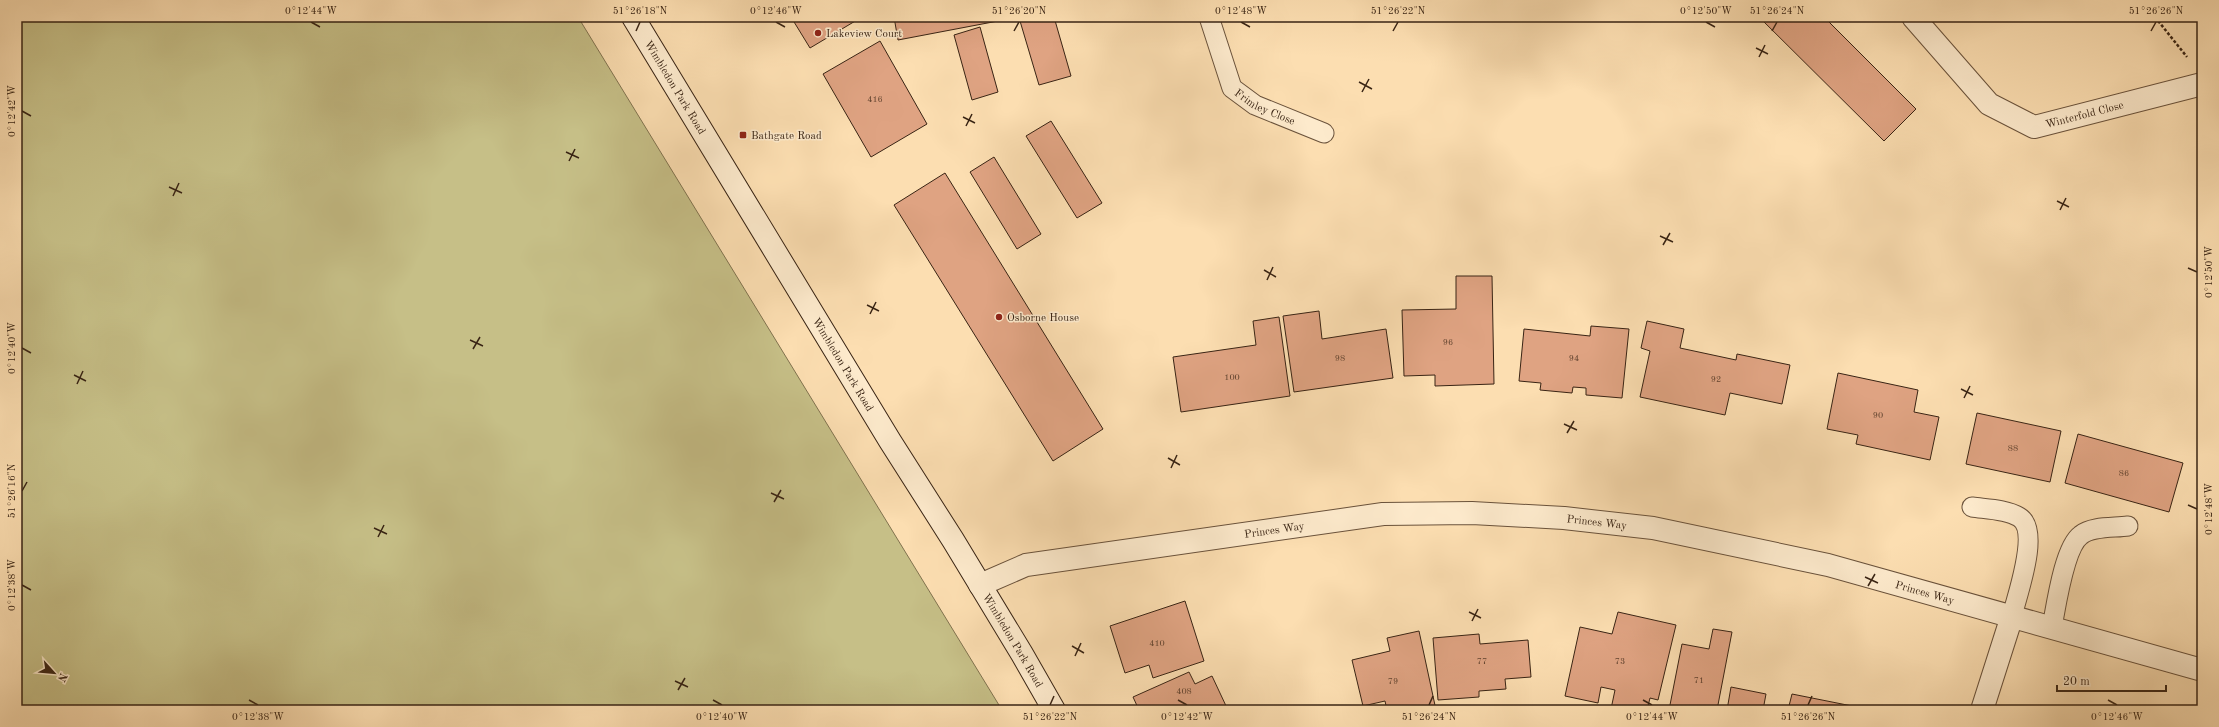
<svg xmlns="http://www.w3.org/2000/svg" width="2219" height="727" font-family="'Old Standard TT',serif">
  <rect width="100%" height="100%" fill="#fcdeb1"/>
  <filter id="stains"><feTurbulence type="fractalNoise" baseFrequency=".005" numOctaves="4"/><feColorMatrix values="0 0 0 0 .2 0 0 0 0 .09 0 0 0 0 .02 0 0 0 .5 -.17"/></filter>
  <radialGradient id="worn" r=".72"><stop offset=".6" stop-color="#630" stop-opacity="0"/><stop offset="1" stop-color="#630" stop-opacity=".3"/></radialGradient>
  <polygon fill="#c6bf87" stroke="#80724e" points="17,17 578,17 1002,710 17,710"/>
  <g fill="#dfa382" stroke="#392414">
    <polygon points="791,17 862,17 810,48"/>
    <polygon points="894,17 1019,17 898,40"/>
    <polygon points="1033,17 1054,17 1071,76 1039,85 1020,21"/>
    <polygon points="1759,17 1824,17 1916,109 1884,141"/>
    <polygon points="980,27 998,92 972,100 954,35"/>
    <polygon points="880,41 927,124 871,157 823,74"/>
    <polygon points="1051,121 1102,203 1077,218 1026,136"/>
    <polygon points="994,157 1041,234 1017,249 970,172"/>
    <polygon points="945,173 1103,429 1053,461 894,205"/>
    <polygon points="1456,276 1492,276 1494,384 1435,386 1435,375 1404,376 1402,310 1456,309"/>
    <polygon points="1319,311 1322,339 1386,329 1393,378 1294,392 1283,316"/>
    <polygon points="1279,317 1290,396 1181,412 1173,357 1256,345 1253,321"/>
    <polygon points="1647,321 1684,329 1680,348 1736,360 1737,354 1790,365 1782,404 1730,393 1725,415 1640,397 1650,351 1641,348"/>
    <polygon points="1591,326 1629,329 1622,398 1586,395 1586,388 1573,387 1572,393 1540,390 1541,383 1519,381 1524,329 1590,336"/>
    <polygon points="1838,373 1918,390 1914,412 1939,417 1930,460 1856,444 1858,435 1827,429"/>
    <polygon points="1977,413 2061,431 2050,482 1966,464"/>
    <polygon points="2078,434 2183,463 2169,512 2065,483"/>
    <polygon points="1185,601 1204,661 1153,678 1149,665 1125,673 1110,626"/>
    <polygon points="1618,612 1676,625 1658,700 1650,698 1647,710 1611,709 1615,690 1601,687 1598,703 1565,696 1580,627 1612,634"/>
    <polygon points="1713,629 1732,632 1717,710 1669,710 1682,644 1709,649"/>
    <polygon points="1419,631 1436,710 1387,710 1385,701 1363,706 1352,660 1390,651 1387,638"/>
    <polygon points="1479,634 1480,644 1528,640 1531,677 1505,679 1506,689 1479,691 1479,697 1438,700 1433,638"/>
    <polygon points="1189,672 1195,684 1212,676 1227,708 1222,710 1139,710 1133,697"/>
    <polygon points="1731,687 1766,694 1763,710 1727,710"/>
    <polygon points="1792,694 1872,710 1788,710"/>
  </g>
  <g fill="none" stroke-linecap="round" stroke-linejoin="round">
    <g stroke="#6a523b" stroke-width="21">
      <g id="lane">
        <path id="s1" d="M1209,17L1232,88L1255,105L1324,133"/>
        <path d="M1972,507C1986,509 2006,509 2019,517C2041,530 2017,595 2012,616"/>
        <path d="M2052,627C2056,607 2064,547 2081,535C2092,526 2114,528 2128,526"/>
      </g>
    </g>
    <g stroke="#6a523b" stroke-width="24">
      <g id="street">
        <path id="s2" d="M1913,17L1989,104L2034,127L2202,84"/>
        <path id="s3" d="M980,585L1026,565L1383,514L1472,513L1564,518L1653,528L1828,565L2202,670"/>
        <polyline points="1982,710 2012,616"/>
      </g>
    </g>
    <g stroke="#392414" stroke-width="24">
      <g id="secondary">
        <path id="s4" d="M633,17L890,441L953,540L1022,654L1054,710"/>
      </g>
    </g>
    <polyline stroke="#392414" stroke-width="2.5" stroke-dasharray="3 2" stroke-linecap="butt" points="2155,17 2187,57"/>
    <use href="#lane" stroke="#fdeacc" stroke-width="19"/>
    <use href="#street" stroke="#fdeacc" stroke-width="22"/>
    <use href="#secondary" stroke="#fdeacc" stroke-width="22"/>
  </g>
  <path fill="none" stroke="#392414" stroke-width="1.5" d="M311,22L320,27M776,22L785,27M1241,22L1250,27M1706,22L1715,27M636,31L640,22M1014,31L1019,22M1393,31L1398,22M1772,31L1777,22M2151,31L2156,22M1756,48L1768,54M1759,57L1765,45M1359,82L1372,89M1362,92L1369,79M22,111L31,116M963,117L975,123M966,126L972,114M566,152L579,158M569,161L575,149M169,187L182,193M173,196L179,183M2057,201L2069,207M2060,210L2066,198M1660,236L1673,242M1663,245L1670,233M2188,268L2197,272M1264,270L1276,277M1267,280L1273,267M867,305L879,311M870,314L876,302M470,340L483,346M22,348L31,353M473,349L480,337M74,375L86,381M77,384L83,371M1961,389L1973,395M1964,398L1970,386M1564,424L1577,430M1567,433L1574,421M1168,458L1180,465M1171,468L1177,455M22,491L27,482M771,493L784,499M774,502L781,490M2188,505L2197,509M374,528L387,534M378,537L384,525M1865,577L1878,583M22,585L31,590M1868,586L1875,574M1469,612L1481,618M1472,621L1478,609M1072,646L1084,653M1075,656L1081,643M675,681L688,687M678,690L685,678M249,700L258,705M713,700L722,705M1178,700L1187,705M1643,700L1652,705M2108,700L2117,705M1050,705L1054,696M1429,705L1433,696M1808,705L1812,696"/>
  <g fill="#8f2418" stroke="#fdeacc" stroke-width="1.5">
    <circle cx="818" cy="33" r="4"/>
    <rect x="739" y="131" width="8" height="8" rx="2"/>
    <circle cx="999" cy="317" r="4"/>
  </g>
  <g text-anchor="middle" stroke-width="3" stroke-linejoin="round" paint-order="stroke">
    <g font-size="9" fill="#624430">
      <text x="875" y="102">416</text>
      <text x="1448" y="345">96</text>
      <text x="1340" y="361">98</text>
      <text x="1574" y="361">94</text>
      <text x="1232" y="380">100</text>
      <text x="1716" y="382">92</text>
      <text x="1878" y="418">90</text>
      <text x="2013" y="451">88</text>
      <text x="2124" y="476">86</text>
      <text x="1157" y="646">410</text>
      <text x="1482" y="664">77</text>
      <text x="1620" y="664">73</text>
      <text x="1699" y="683">71</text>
      <text x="1393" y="684">79</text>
      <text x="1184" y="694">408</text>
    </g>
    <g font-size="11" fill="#392414" stroke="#fdeacc" text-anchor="start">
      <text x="826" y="37">Lakeview Court</text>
      <text x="751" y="139">Bathgate Road</text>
      <text x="1007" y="321">Osborne House</text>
    </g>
    <g font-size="11" fill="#392414" stroke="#fdeacc">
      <text dy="4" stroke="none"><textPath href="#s4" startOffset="82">Wimbledon Park Road</textPath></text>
      <text dy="4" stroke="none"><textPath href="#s1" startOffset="113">Frimley Close</textPath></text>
      <text dy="4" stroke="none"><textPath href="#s2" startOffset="218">Winterfold Close</textPath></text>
      <text dy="4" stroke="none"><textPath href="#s4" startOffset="406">Wimbledon Park Road</textPath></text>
      <text dy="4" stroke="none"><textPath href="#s3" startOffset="625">Princes Way</textPath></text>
      <text dy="4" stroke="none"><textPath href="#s3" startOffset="301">Princes Way</textPath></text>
      <text dy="4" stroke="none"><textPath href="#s3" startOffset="961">Princes Way</textPath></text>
      <text dy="4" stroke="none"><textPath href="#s4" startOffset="730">Wimbledon Park Road</textPath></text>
    </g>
  </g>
  <rect width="2219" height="727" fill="none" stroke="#fcdeb1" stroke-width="44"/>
  <g transform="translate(54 673) rotate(117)" stroke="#fdeacc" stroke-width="3" paint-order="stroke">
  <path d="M0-3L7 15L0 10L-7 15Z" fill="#392414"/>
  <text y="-6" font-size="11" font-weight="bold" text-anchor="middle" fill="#392414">N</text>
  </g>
  <path d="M2057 685v6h109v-6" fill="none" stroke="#392414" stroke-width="2"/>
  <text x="2063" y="685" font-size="12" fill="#392414" stroke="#fdeacc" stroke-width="3" paint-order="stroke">20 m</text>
  <rect x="22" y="22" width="2175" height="683" fill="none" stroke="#392414" stroke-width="1.5"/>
  <g font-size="10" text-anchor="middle" fill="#392414">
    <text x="311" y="14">0°12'44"W</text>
    <text x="640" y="14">51°26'18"N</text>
    <text x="776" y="14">0°12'46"W</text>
    <text x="1019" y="14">51°26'20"N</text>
    <text x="1241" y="14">0°12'48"W</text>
    <text x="1398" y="14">51°26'22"N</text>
    <text x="1706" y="14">0°12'50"W</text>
    <text x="1777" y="14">51°26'24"N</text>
    <text x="2156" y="14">51°26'26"N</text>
    <text transform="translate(11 111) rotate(-90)" y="4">0°12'42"W</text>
    <text transform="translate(2208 272) rotate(-90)" y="4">0°12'50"W</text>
    <text transform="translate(11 348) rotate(-90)" y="4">0°12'40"W</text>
    <text transform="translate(11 491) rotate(-90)" y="4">51°26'16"N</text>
    <text transform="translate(2208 509) rotate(-90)" y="4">0°12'48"W</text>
    <text transform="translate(11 585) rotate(-90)" y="4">0°12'38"W</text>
    <text x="258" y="720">0°12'38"W</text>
    <text x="722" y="720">0°12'40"W</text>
    <text x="1050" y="720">51°26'22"N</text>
    <text x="1187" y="720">0°12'42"W</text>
    <text x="1429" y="720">51°26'24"N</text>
    <text x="1652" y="720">0°12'44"W</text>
    <text x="1808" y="720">51°26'26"N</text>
    <text x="2117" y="720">0°12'46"W</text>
  </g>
  <rect width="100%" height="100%" filter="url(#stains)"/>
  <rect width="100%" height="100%" fill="url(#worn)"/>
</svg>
